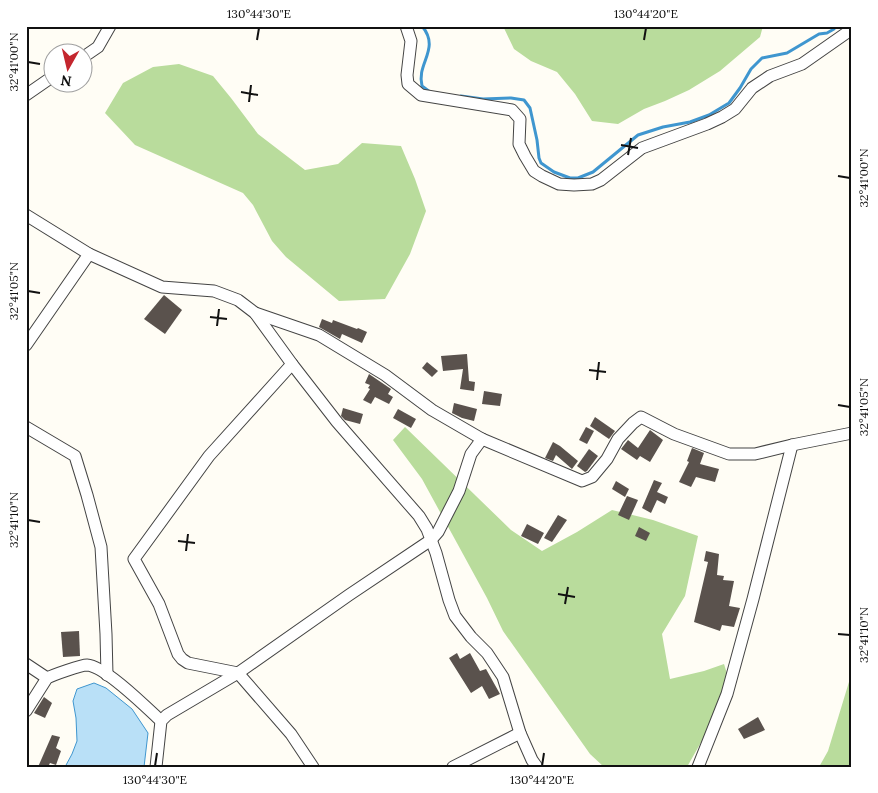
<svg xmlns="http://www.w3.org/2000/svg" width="878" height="793" font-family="Lora,serif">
  <rect width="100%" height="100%" fill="#fffdf5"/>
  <g fill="#b9dc9c">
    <polygon points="503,26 763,26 760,37 720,71 689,90 665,101 644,109 618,124 592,121 575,94 557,72 531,61 514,49"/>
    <polygon points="179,64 213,76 231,98 258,134 305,170 338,164 362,143 401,146 415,179 426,211 410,254 385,299 339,301 286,257 272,241 253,205 243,193 135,145 105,113 123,83 153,67"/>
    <polygon points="405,427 511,530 542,551 577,532 612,510 653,520 698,536 685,596 662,634 670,679 704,671 724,664 731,686 716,716 687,767 604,767 590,754 503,631 487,598 422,479 393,440"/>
    <polygon points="852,672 852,767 819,767 828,751"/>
  </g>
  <polygon fill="#b9e0f7" stroke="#3f96cf" points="94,683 106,688 132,709 148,733 144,767 65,767 72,754 77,741 76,718 73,701 77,689"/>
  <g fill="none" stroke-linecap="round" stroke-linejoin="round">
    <g stroke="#3f96cf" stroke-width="3">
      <path d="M422,26C441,49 416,63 422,86L430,92"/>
      <polyline points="461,96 483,99 511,98 524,100 530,108 537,140 539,158 541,163 554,172 570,178 578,178 593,172 638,135 663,127 690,122 709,115 729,103 740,88 751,69 762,58 787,53 819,34 827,33 834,29 836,26"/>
    </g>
  </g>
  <g fill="#5a524d">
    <polygon points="164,295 182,310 165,334 144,319"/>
    <polygon points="322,319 332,323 333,320 357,329 358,328 367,332 362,343 342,334 340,339 319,327"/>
    <polygon points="467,354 469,381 475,382 474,391 460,389 463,369 443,371 441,356"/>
    <polygon points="427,362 438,371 432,377 422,368"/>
    <polygon points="369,374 391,389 388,394 393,397 389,404 375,397 371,404 363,400 370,389 368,388 370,385 365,383"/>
    <polygon points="484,391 502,394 500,406 482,404"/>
    <polygon points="454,403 477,409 474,421 462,418 452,413"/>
    <polygon points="343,408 363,414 360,424 345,420 341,416"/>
    <polygon points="398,409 416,419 411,428 393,418"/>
    <polygon points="595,417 615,431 609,439 590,426"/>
    <polygon points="586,427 594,431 587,444 579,440"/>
    <polygon points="650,430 663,440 650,462 640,456 637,460 621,449 628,440 638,448"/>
    <polygon points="553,442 560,446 578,461 572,469 556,455 553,461 545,458"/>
    <polygon points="692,448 704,453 700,464 719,469 715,482 696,477 691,487 679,482 689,462 687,461"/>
    <polygon points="589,449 598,456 587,471 585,472 577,466"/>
    <polygon points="654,480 662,483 657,492 668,497 665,504 657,500 651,513 642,508"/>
    <polygon points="616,481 629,489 625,497 612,489"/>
    <polygon points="627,496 638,500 629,520 618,515"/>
    <polygon points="558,515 567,520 552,542 544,538"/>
    <polygon points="527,524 544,533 538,544 521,536"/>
    <polygon points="639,527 650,533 646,541 635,536"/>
    <polygon points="706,551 719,554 717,575 724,576 723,580 734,581 729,606 740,608 734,627 722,625 720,631 694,622 708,562 704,561"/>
    <polygon points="79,631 80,656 63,657 61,632"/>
    <polygon points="457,653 460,659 470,653 480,671 486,669 500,694 489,699 482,686 471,693 449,658"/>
    <polygon points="44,697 52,703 45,718 34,713"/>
    <polygon points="758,717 765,730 744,739 738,729"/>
    <polygon points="52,735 60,737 56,748 61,751 56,765 50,763 48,767 38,767"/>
  </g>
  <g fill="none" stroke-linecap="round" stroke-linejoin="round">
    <g stroke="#444" stroke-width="13">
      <g id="minor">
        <polyline points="406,26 411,41 407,75 408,84 421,95 512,110 520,119 519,144 525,156 534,171 542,176 559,184 574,185 592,184 601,180 642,148 707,124 722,117 735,109 752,88 770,76 802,64 852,29"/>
        <polyline points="82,58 98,47 110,26"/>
        <polyline points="26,95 52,77"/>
        <polyline points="26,215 89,254 162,287 214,291 238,300 255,313 292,364 337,422 419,516 427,529 436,553 449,600 455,616 471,637 487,653 503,677 520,733 532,760 537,767"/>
        <polyline points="255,313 319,335 385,375 432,410 482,439 582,481 592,477 607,459 618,439 633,423 641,417 674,434 729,454 755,454 792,445 852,433"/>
        <polyline points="26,345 89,254"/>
        <polyline points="292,364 209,456 134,559 159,604 178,654 182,659 188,663 238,673 291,734 313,767"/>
        <polyline points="26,427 75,456 87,495 101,547 106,634 107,675"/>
        <polyline points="26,664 47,678"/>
        <path d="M26,711L47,678C53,675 81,665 87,665C105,666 147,708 161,721"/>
        <polyline points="156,767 161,721 167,715 238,673 349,595 431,540 438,532 459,491 471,454 482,439"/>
        <polyline points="453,767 520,733"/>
        <polyline points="698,767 727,694 753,599 792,445"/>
      </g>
    </g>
    <use href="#minor" stroke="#fff" stroke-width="11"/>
  </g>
  <path fill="none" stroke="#111" stroke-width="2" d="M257,40L259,28M644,40L646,28M28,62L40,64M241,92L258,95M249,102L251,85M621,145L638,148M628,155L631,138M838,176L850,178M28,291L40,293M210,317L227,319M217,326L219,309M589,370L606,372M597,380L599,362M838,405L850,407M28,520L40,522M178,541L195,543M186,551L188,534M558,594L575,597M565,604L568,587M838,634L850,635M155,766L157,753M542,766L544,753"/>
  <rect width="878" height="793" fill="none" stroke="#ffffff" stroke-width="55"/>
  <g transform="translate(68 68) rotate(188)"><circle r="24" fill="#ffffff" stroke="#a0a0a0"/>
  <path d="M0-4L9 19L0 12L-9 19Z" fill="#c4262e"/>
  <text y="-8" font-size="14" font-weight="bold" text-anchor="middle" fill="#111111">N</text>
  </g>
  <rect x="28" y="28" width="822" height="738" fill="none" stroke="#111" stroke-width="2"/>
  <g font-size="12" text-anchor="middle" fill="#111">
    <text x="259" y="18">130°44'30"E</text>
    <text x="646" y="18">130°44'20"E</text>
    <text transform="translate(14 62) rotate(-90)" y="4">32°41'00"N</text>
    <text transform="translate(864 178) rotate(-90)" y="4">32°41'00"N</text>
    <text transform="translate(14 291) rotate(-90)" y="4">32°41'05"N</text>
    <text transform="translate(864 407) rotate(-90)" y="4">32°41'05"N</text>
    <text transform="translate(14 520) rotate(-90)" y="4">32°41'10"N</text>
    <text transform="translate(864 635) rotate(-90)" y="4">32°41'10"N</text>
    <text x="155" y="784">130°44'30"E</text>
    <text x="542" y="784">130°44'20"E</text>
  </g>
</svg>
